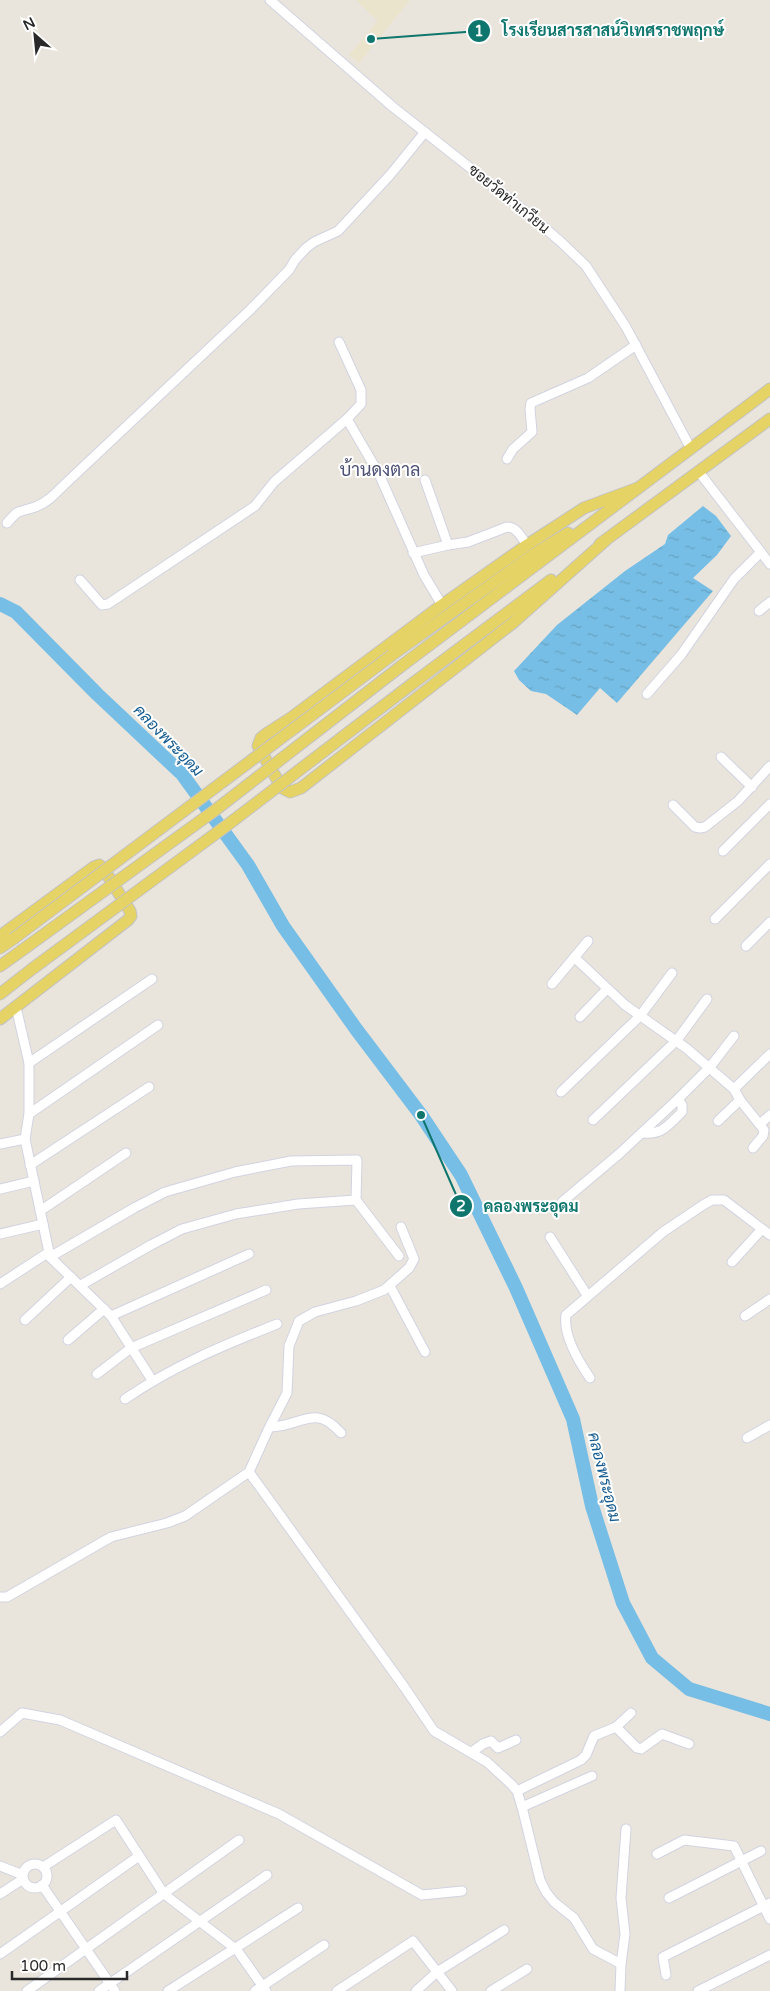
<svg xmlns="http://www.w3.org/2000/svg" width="770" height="1991" font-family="'Varela Round',Sarabun,sans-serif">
  <defs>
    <pattern id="water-ripples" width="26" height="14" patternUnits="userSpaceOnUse" patternTransform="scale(1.25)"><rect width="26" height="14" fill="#76bee5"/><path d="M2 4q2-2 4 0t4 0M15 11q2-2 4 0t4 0" fill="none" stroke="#66a3c4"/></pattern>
  </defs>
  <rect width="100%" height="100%" fill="#eae5dc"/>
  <polygon fill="#ebe4cc" points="356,0 410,0 359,63 349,55 378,21"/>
  <polygon fill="url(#water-ripples)" points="703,506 716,516 731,536 717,555 693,578 713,591 617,703 600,688 577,715 546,694 531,691 519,680 514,671 557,625 625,571 665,544 668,535"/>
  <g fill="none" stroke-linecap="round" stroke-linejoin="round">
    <polyline stroke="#76bee5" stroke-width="14" points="0,604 16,612 97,694 182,774 248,865 283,926 356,1029 421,1115 461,1175 516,1288 573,1419 592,1506 623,1603 652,1658 689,1689 770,1714"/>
    <g stroke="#d1d3e1" stroke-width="11">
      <g id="minor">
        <polyline points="270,0 393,107 525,211 561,242 586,266 626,327 691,449"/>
        <polyline points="347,419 379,474 424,575 442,605"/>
        <polyline points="507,459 513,449 532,432 530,409 531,403 588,378 636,345"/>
        <polyline points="699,472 770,564"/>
        <path d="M425,480L448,545L468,542L507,527C517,527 521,537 527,545"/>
        <path d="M7,523C21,507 18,513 35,507C48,502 55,494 64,485L250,310L289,270L295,260L306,248L314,242L338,231L390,175L425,132"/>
        <polyline points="413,553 448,545"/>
        <polyline points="80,580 102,605 108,604 255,506 274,482 347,419 361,404 361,390 339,342"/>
        <polyline points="759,611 770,602"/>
        <polyline points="647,694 681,655 734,579 761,552"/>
        <polyline points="721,757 752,787"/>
        <polyline points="673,805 695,827 700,828 705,827 738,801 770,766"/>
        <polyline points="723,851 770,804"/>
        <polyline points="715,919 770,864"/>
        <polyline points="746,946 770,922"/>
        <polyline points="574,957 625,1005 686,1048 734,1089 740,1100 764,1130 763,1136 753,1148"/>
        <polyline points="552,984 588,941"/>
        <polyline points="16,1007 29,1063 29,1114 25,1139 50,1257 111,1316 152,1380"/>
        <polyline points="580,1017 607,989"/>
        <polyline points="29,1063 152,979"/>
        <polyline points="734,1089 770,1054"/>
        <polyline points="561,1092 640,1016 672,973"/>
        <polyline points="29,1114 158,1025"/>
        <polyline points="593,1120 677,1040 707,999"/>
        <polyline points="718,1121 740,1100"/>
        <polyline points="760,1124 770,1115"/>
        <path d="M642,1133C663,1135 667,1126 682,1112V1105L678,1099"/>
        <polyline points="0,1144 25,1139"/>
        <polyline points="30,1165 149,1087"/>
        <polyline points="0,1189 34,1181"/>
        <polyline points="562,1202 619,1154 678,1099 710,1067 734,1036"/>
        <polyline points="40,1211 126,1153"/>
        <polyline points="0,1234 43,1224"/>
        <polyline points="550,1237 587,1295"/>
        <polyline points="50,1257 134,1208 165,1192 235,1172 291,1161 357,1160 356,1200 399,1256"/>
        <polyline points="732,1262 762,1229"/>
        <polyline points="0,1284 49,1252"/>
        <polyline points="81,1285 151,1245 182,1229 236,1214 298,1204 356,1200"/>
        <polyline points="390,1286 425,1352"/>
        <polyline points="111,1316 249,1254"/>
        <polyline points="745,1316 770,1299"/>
        <polyline points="25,1320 71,1277"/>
        <polyline points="68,1340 104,1309"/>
        <polyline points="97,1374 131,1348 266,1290"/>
        <path d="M590,1378C579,1362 563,1335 566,1315L663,1232L703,1205L712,1200H724L770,1235"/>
        <path d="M125,1399C175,1365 222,1346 277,1324"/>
        <path d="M270,1427C303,1426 314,1403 341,1433"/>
        <polyline points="747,1438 770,1425"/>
        <polyline points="249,1472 405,1688 434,1731 487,1762 512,1785 517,1791 522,1807 540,1880 546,1892 554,1902 574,1918 593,1949 621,1964 620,1991"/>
        <polyline points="0,1597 7,1597 111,1537 167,1523 185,1516 249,1472 268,1430 287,1393 289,1346 299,1321 315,1312 356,1301 384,1290 409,1268 414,1259 401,1227"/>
        <polyline points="616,1727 637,1748 641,1749 662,1734 689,1744"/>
        <polyline points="0,1732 22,1713 60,1720 279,1814 422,1895 462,1891"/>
        <polyline points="472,1752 483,1744 491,1741 498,1748 516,1740"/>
        <polyline points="517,1791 581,1760 586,1755 594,1736 616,1727 631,1713"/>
        <polyline points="522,1807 592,1776"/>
        <polyline points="657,1854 684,1840 734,1846 770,1919"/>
        <circle cx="35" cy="1876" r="12"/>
        <polyline points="0,1866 23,1875"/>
        <polyline points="43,1867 116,1820 164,1894 237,1950 266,1991"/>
        <polyline points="42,1885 115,1991"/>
        <polyline points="0,1894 23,1879"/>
        <polyline points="669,1898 761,1851"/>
        <polyline points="0,1954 139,1856"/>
        <polyline points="621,1964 625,1934 621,1898 626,1829"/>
        <polyline points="666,1975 663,1957 770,1903"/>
        <polyline points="27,1991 239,1840"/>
        <polyline points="99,1991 267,1875"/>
        <polyline points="168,1991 298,1908"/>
        <polyline points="255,1991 324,1945"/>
        <polyline points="337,1991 413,1941 452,1991"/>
        <polyline points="416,1991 437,1972 504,1930"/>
        <polyline points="491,1991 527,1969"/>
        <polyline points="698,1991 770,1955"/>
      </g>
    </g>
    <g stroke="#c3c3c3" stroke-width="13">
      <g id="major">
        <polyline points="605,541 514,622 301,788 290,792 282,788 258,746 261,738 266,734 291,718 442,605 527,545 584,508 638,488"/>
        <polyline points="600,544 770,419"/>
        <polyline points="392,655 534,554 568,533"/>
        <polyline points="400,667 770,389"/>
        <polyline points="412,684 551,580"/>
        <polyline points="0,936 94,867 99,865 103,868 130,911 131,916 128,920 0,1019"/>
        <polyline points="0,948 13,939"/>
        <polyline points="0,966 21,951"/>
        <polyline points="0,994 32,969"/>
      </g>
    </g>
    <use href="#minor" stroke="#fff" stroke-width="9"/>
    <use href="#major" stroke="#e6d365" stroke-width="11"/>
    <g stroke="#c3c3c3" stroke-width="13" stroke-linecap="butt">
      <g id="major-bridge">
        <polyline points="13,939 392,655"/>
        <polyline points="21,951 214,811 400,667"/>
        <polyline points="32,969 226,826 412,684"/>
      </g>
    </g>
    <use href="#major-bridge" stroke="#e6d365" stroke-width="11"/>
  </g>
  <g text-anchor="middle" stroke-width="4" stroke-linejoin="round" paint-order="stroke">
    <g font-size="15" fill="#292929" stroke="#fff">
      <text transform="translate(509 199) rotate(39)" y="5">ซอยวัดท่าเกวียน</text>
    </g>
    <g font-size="16" font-style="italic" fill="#175b8f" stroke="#fff">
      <text transform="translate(169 740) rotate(46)" y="6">คลองพระอุดม</text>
      <text transform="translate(605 1477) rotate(76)" y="6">คลองพระอุดม</text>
    </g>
    <g font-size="18" fill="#4d5176" stroke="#fff">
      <text x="380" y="476">บ้านดงตาล</text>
    </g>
  </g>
  <path fill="none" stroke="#0f766e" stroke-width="2" d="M371 39L479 31M421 1115L461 1206"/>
  <g fill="#0f766e" stroke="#fff" stroke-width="2">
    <circle cx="371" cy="39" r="5"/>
    <circle cx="421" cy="1115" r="5"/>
    <circle cx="479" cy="31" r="12"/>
    <circle cx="461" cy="1206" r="12"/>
  </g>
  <g font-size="15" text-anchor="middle" font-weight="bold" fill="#fff">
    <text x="479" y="36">1</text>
    <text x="461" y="1211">2</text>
  </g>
  <g font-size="16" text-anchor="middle" font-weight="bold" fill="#0f766e" stroke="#fff" stroke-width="4" stroke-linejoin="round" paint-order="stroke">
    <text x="613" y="36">โรงเรียนสารสาสน์วิเทศราชพฤกษ์</text>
    <text x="531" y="1212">คลองพระอุดม</text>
  </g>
  <g transform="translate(35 35) rotate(333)" stroke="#ffffff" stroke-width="4" paint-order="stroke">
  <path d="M0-4L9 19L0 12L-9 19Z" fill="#292929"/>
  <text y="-8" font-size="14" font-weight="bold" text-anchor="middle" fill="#292929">N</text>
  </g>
  <path d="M12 1971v8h115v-8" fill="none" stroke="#292929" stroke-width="2.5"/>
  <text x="20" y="1971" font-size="15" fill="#292929" stroke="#ffffff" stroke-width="4" paint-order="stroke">100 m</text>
</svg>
